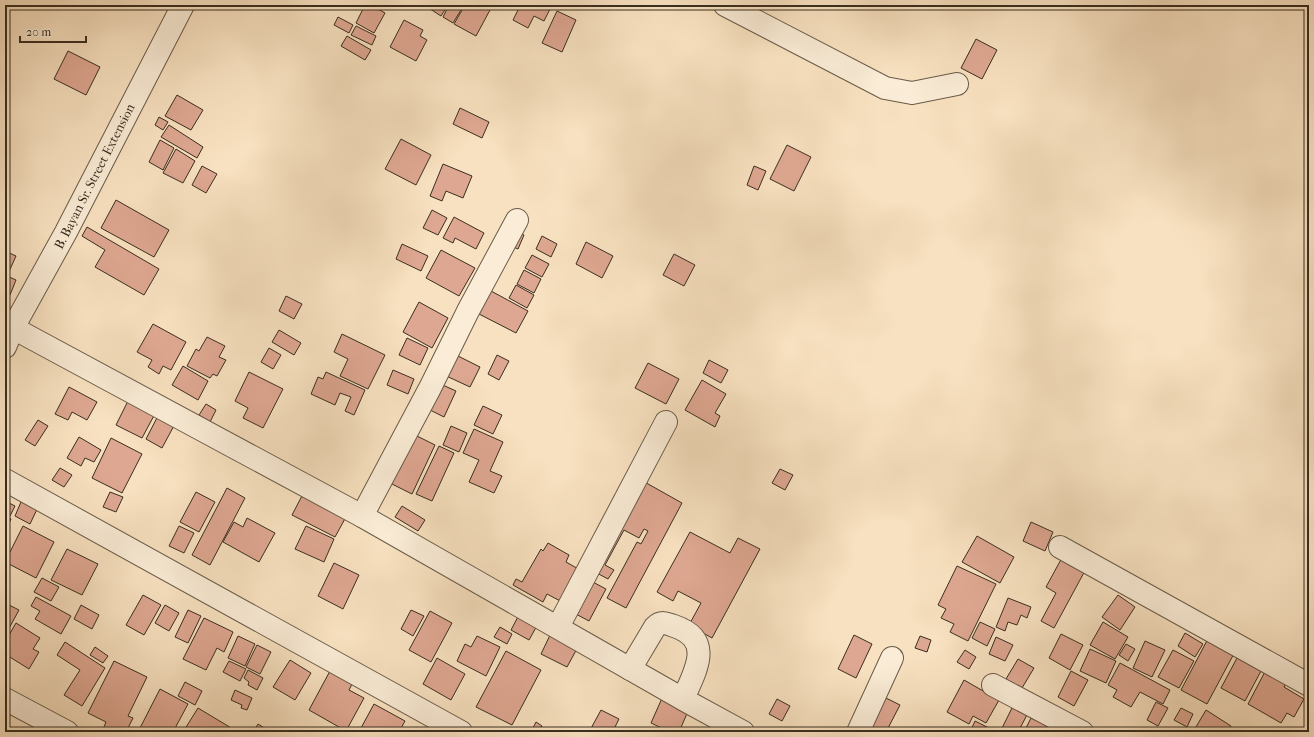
<svg xmlns="http://www.w3.org/2000/svg" width="1314" height="737" font-family="'IM FELL French Canon',serif">
  <rect width="100%" height="100%" fill="#f8e1c0"/>
  <filter id="stains"><feTurbulence type="fractalNoise" baseFrequency=".005" numOctaves="4"/><feColorMatrix values="0 0 0 0 .2 0 0 0 0 .09 0 0 0 0 .02 0 0 0 .5 -.17"/></filter>
  <radialGradient id="worn" r=".72"><stop offset=".6" stop-color="#630" stop-opacity="0"/><stop offset="1" stop-color="#630" stop-opacity=".3"/></radialGradient>
  <g fill="#dea791" stroke="#392e20">
    <polygon points="365,5 371,5 385,13 374,33 356,23"/>
    <polygon points="424,5 448,5 441,16"/>
    <polygon points="449,5 464,5 453,23 443,17"/>
    <polygon points="465,5 480,5 490,10 476,36 454,24"/>
    <polygon points="519,5 552,5 544,21 534,16 528,28 513,20 520,6"/>
    <polygon points="557,11 576,20 562,52 542,43"/>
    <polygon points="338,17 353,25 349,33 334,25"/>
    <polygon points="404,20 423,30 420,36 427,40 416,61 390,47"/>
    <polygon points="356,26 376,36 372,45 351,35"/>
    <polygon points="347,36 371,50 365,60 341,46"/>
    <polygon points="976,39 997,50 982,79 961,68"/>
    <polygon points="68,51 100,67 86,95 54,79"/>
    <polygon points="177,95 203,110 191,130 165,116"/>
    <polygon points="460,108 489,122 482,138 453,124"/>
    <polygon points="159,117 168,122 163,130 155,125"/>
    <polygon points="169,125 203,147 197,158 161,137"/>
    <polygon points="401,139 431,155 416,185 385,169"/>
    <polygon points="160,140 174,148 163,170 149,162"/>
    <polygon points="787,145 811,157 794,191 770,179"/>
    <polygon points="176,149 195,161 183,183 163,173"/>
    <polygon points="443,164 472,176 463,198 446,191 442,201 430,196"/>
    <polygon points="202,166 217,174 206,193 192,185"/>
    <polygon points="754,166 766,171 758,190 747,185"/>
    <polygon points="116,200 169,230 154,257 101,228"/>
    <polygon points="432,210 447,218 438,235 423,228"/>
    <polygon points="454,217 484,233 476,249 455,238 453,243 443,238"/>
    <polygon points="87,227 159,269 144,295 95,267 105,250 82,236"/>
    <polygon points="515,231 524,235 518,249 509,245"/>
    <polygon points="542,236 557,244 551,257 536,249"/>
    <polygon points="586,242 613,256 602,278 576,264"/>
    <polygon points="402,244 428,256 421,271 396,259"/>
    <polygon points="441,250 475,268 459,296 426,278"/>
    <polygon points="5,251 16,256 7,276 16,280 10,295 5,292"/>
    <polygon points="674,254 695,265 684,286 663,275"/>
    <polygon points="532,255 549,264 542,277 525,268"/>
    <polygon points="524,270 541,279 534,293 517,284"/>
    <polygon points="516,285 534,295 527,308 509,298"/>
    <polygon points="491,291 528,311 516,333 479,314"/>
    <polygon points="286,296 302,304 294,319 279,311"/>
    <polygon points="419,302 448,318 432,348 403,332"/>
    <polygon points="153,324 186,342 171,370 163,366 159,374 148,367 152,360 137,352"/>
    <polygon points="279,330 301,343 294,355 272,342"/>
    <polygon points="342,334 385,355 368,389 340,376 348,359 334,352"/>
    <polygon points="207,337 225,346 219,357 226,360 217,376 213,374 210,378 187,366 196,349 199,351"/>
    <polygon points="407,338 428,348 420,365 399,355"/>
    <polygon points="269,348 281,355 273,369 261,362"/>
    <polygon points="452,353 480,367 470,387 442,374"/>
    <polygon points="497,355 509,361 499,380 488,374"/>
    <polygon points="709,360 728,370 721,383 703,373"/>
    <polygon points="648,363 679,379 666,404 635,388"/>
    <polygon points="183,366 208,381 198,400 172,385"/>
    <polygon points="393,370 414,379 408,394 387,385"/>
    <polygon points="249,372 283,389 263,428 243,418 248,408 235,401"/>
    <polygon points="326,372 365,390 354,415 345,411 351,397 340,393 335,405 311,394 318,377 323,379"/>
    <polygon points="702,380 726,394 715,413 720,416 715,427 685,410"/>
    <polygon points="436,382 456,391 444,417 424,407"/>
    <polygon points="69,387 97,402 87,420 72,412 68,420 55,414"/>
    <polygon points="130,397 157,410 142,438 116,425"/>
    <polygon points="206,404 216,410 210,422 199,415"/>
    <polygon points="483,406 502,415 493,434 474,425"/>
    <polygon points="160,412 177,420 162,448 146,439"/>
    <polygon points="38,420 48,426 35,446 25,440"/>
    <polygon points="451,426 467,433 459,452 443,445"/>
    <polygon points="474,429 503,442 490,471 502,476 494,493 469,482 479,460 463,453"/>
    <polygon points="411,433 435,445 412,494 388,482"/>
    <polygon points="79,437 101,450 94,462 85,458 81,466 67,458"/>
    <polygon points="111,438 142,454 122,493 92,478"/>
    <polygon points="439,446 454,453 432,501 416,494"/>
    <polygon points="60,468 72,475 64,487 52,480"/>
    <polygon points="780,469 793,475 785,490 772,483"/>
    <polygon points="641,480 682,503 626,608 607,598 637,542 641,544 648,531 644,529 639,538 624,530 605,565 614,570 608,579 593,571"/>
    <polygon points="227,488 245,498 210,565 192,555"/>
    <polygon points="110,492 123,497 116,512 103,507"/>
    <polygon points="196,492 215,502 199,532 180,522"/>
    <polygon points="304,492 347,515 335,537 292,515"/>
    <polygon points="24,495 40,503 30,524 15,516"/>
    <polygon points="5,501 15,506 10,516 5,513"/>
    <polygon points="402,506 425,520 418,531 395,517"/>
    <polygon points="5,516 11,519 5,532"/>
    <polygon points="247,518 275,533 259,562 223,542 234,522 243,527"/>
    <polygon points="1031,522 1053,532 1045,551 1023,541"/>
    <polygon points="23,526 54,542 36,578 5,562"/>
    <polygon points="179,526 194,533 184,553 169,546"/>
    <polygon points="306,526 334,539 324,562 295,549"/>
    <polygon points="690,532 730,553 738,538 760,549 712,638 689,625 701,603 678,591 673,601 657,592"/>
    <polygon points="977,536 1014,557 1000,583 962,562"/>
    <polygon points="548,543 569,555 566,562 582,571 564,603 547,594 543,602 513,585 516,579 522,582 541,549 543,551"/>
    <polygon points="67,549 98,564 82,595 51,580"/>
    <polygon points="1064,554 1087,567 1054,628 1041,621 1056,593 1046,587"/>
    <polygon points="334,563 359,575 343,609 318,596"/>
    <polygon points="957,566 996,584 968,641 950,632 954,624 941,618 946,609 938,605"/>
    <polygon points="42,578 59,587 51,601 34,592"/>
    <polygon points="591,581 606,589 589,621 574,613"/>
    <polygon points="143,595 161,605 144,635 126,625"/>
    <polygon points="1118,595 1135,607 1120,630 1102,617"/>
    <polygon points="36,597 71,616 61,634 35,619 40,611 31,606"/>
    <polygon points="1008,598 1031,607 1027,618 1021,615 1017,625 1008,622 1005,631 996,627"/>
    <polygon points="5,603 19,610 7,632 5,631"/>
    <polygon points="81,605 99,615 92,629 74,619"/>
    <polygon points="165,605 179,613 169,631 155,623"/>
    <polygon points="188,610 201,616 188,643 175,637"/>
    <polygon points="411,610 424,616 413,636 401,629"/>
    <polygon points="430,611 452,623 431,662 409,650"/>
    <polygon points="521,611 539,622 529,640 511,630"/>
    <polygon points="204,618 233,632 224,652 217,648 206,670 183,659"/>
    <polygon points="980,622 995,629 987,646 972,638"/>
    <polygon points="1103,622 1128,637 1115,659 1090,645"/>
    <polygon points="16,623 40,638 33,649 39,652 29,669 5,654 5,642"/>
    <polygon points="500,627 512,634 507,644 494,637"/>
    <polygon points="552,631 579,645 567,667 541,654"/>
    <polygon points="1185,633 1203,644 1195,657 1178,646"/>
    <polygon points="1211,633 1237,648 1207,704 1181,690"/>
    <polygon points="1061,634 1083,645 1070,670 1049,658"/>
    <polygon points="854,635 872,644 856,678 838,669"/>
    <polygon points="238,636 255,644 245,666 228,658"/>
    <polygon points="477,636 500,647 486,676 457,661 465,644 471,647"/>
    <polygon points="920,636 931,640 927,652 915,648"/>
    <polygon points="996,637 1013,645 1005,661 989,654"/>
    <polygon points="1145,641 1165,650 1152,677 1133,668"/>
    <polygon points="65,642 105,668 82,706 64,695 80,670 57,655"/>
    <polygon points="1126,644 1135,649 1128,661 1119,655"/>
    <polygon points="257,645 271,652 260,674 246,667"/>
    <polygon points="95,647 108,656 103,663 90,655"/>
    <polygon points="1090,649 1116,661 1106,683 1080,671"/>
    <polygon points="965,650 976,657 969,669 957,662"/>
    <polygon points="1173,650 1194,661 1179,688 1158,677"/>
    <polygon points="506,651 541,670 512,725 476,707"/>
    <polygon points="437,658 465,674 451,700 423,684"/>
    <polygon points="1237,658 1261,671 1245,701 1221,688"/>
    <polygon points="1018,659 1034,668 1022,688 1006,679"/>
    <polygon points="290,660 311,673 295,700 273,687"/>
    <polygon points="114,661 147,677 128,716 133,718 126,732 102,732 106,722 88,713"/>
    <polygon points="229,661 246,669 240,681 223,672"/>
    <polygon points="1120,663 1170,690 1163,704 1140,692 1131,707 1113,697 1117,690 1108,685"/>
    <polygon points="1268,666 1289,677 1284,687 1304,699 1294,717 1287,713 1281,723 1248,704"/>
    <polygon points="248,670 263,678 257,690 248,685 249,682 244,678"/>
    <polygon points="330,671 352,684 349,690 364,698 346,731 309,710"/>
    <polygon points="1071,671 1088,680 1074,706 1058,697"/>
    <polygon points="964,680 999,700 986,723 973,716 969,724 947,712"/>
    <polygon points="185,682 202,691 195,705 178,696"/>
    <polygon points="160,689 188,704 173,732 168,732 164,730 162,732 148,732 140,728"/>
    <polygon points="235,690 252,698 247,710 241,708 242,705 231,700"/>
    <polygon points="663,696 689,709 679,732 670,732 651,723"/>
    <polygon points="882,696 900,705 886,732 864,732"/>
    <polygon points="777,699 790,706 782,721 769,714"/>
    <polygon points="1156,702 1168,708 1158,726 1147,720"/>
    <polygon points="374,704 405,721 399,732 368,732 361,728"/>
    <polygon points="198,708 233,729 231,732 183,732"/>
    <polygon points="1012,708 1027,715 1018,732 1004,732 1001,730"/>
    <polygon points="1181,708 1193,714 1187,727 1174,720"/>
    <polygon points="601,710 619,719 615,727 625,732 589,732"/>
    <polygon points="1206,710 1231,726 1228,732 1193,732"/>
    <polygon points="1031,718 1053,728 1051,732 1024,732"/>
    <polygon points="975,721 997,732 970,732"/>
    <polygon points="536,722 542,726 539,732 531,732"/>
    <polygon points="258,724 266,729 265,732 254,731"/>
    <polygon points="1278,727 1287,732 1275,732"/>
  </g>
  <g fill="none" stroke-linecap="round" stroke-linejoin="round">
    <g stroke="#695b48" stroke-width="24">
      <g id="minor">
        <polyline points="725,5 885,88 912,93 957,84"/>
        <polyline points="13,328 362,516 688,702 743,732"/>
        <polyline points="5,347 13,328 66,232 183,5"/>
        <polyline points="5,480 461,732"/>
        <polyline points="362,516 430,388 468,311 517,220"/>
        <polyline points="1060,547 1309,685"/>
        <polyline points="558,627 666,422"/>
        <path d="M630,669L655,627C661,621 666,623 674,626C715,640 695,671 683,699"/>
        <polyline points="993,685 1082,732"/>
        <polyline points="5,699 67,732"/>
        <polyline points="858,732 892,658"/>
      </g>
    </g>
    <use href="#minor" stroke="#faecd6" stroke-width="22"/>
  </g>
  <g text-anchor="middle" stroke-width="3" stroke-linejoin="round" paint-order="stroke">
    <g font-size="13" fill="#392e20" stroke="#faecd6">
      <text transform="translate(94 176) rotate(-63)" y="5">B. Bayan Sr. Street Extension</text>
    </g>
  </g>
  <rect width="1314" height="737" fill="none" stroke="#f8e1c0" stroke-width="20"/>
  <rect x="6" y="6" width="1302" height="725" fill="none" stroke="#392e20" stroke-width="2"/>
  <rect x="10" y="10" width="1294" height="717" fill="none" stroke="#392e20"/>
  <path d="M20 36v6h66v-6" fill="none" stroke="#392e20" stroke-width="2"/>
  <text x="26" y="36" font-size="12" fill="#392e20" stroke="#faecd6" stroke-width="3" paint-order="stroke">20 m</text>
  <rect width="100%" height="100%" filter="url(#stains)"/>
  <rect width="100%" height="100%" fill="url(#worn)"/>
</svg>
